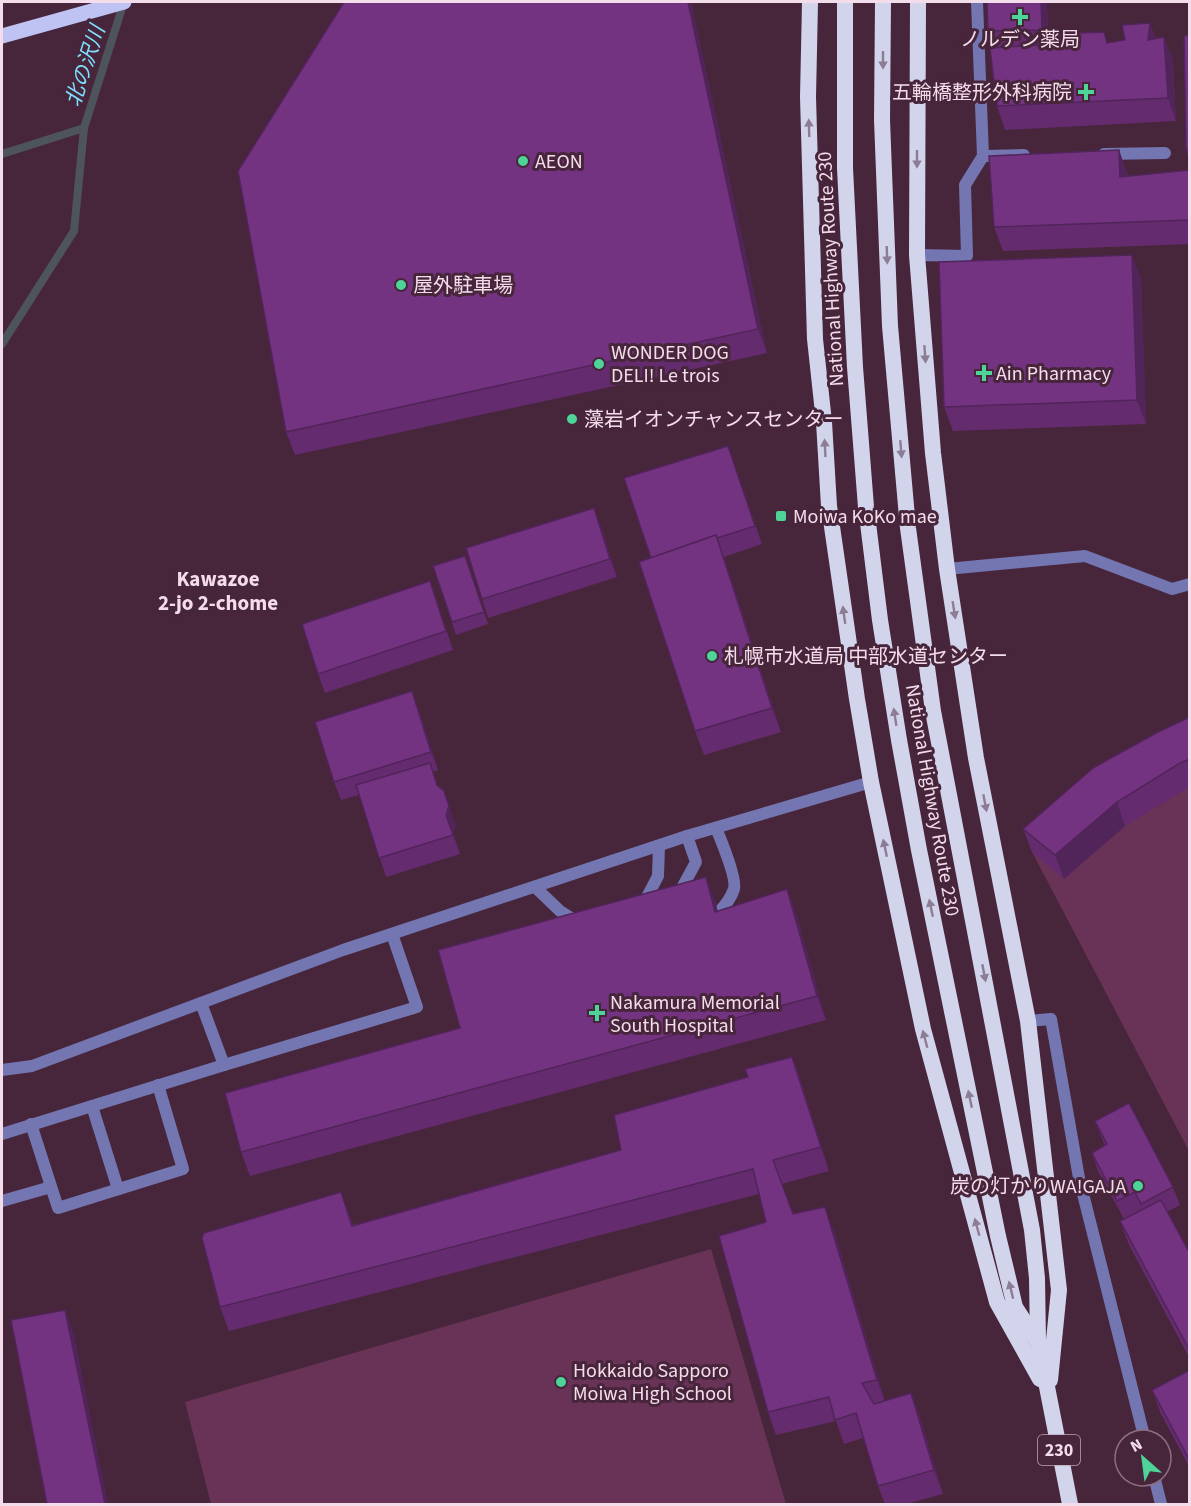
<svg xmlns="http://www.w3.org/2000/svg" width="1191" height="1506" font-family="'Source Sans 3','Noto Sans JP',sans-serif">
  <rect width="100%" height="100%" fill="#47253b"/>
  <g fill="#683356">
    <polygon points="1189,741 1189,1151 1032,852 1098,794"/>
    <polygon points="711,1249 786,1504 211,1504 185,1402"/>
  </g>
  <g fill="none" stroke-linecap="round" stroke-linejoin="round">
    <g stroke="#4d545c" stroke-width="8">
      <polyline points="2,154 84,128"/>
      <polyline points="2,344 74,231 84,128 124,2"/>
    </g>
    <g stroke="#7476b1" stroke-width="12">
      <polyline points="1104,154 1165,153"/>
      <polyline points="983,156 1024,155"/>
      <polyline points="917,255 967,256 965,185 983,156 977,2"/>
      <polyline points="947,569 1085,556 1172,589 1190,584"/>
      <path d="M716,828C721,840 737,878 734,889C731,898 725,906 718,913"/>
      <polyline points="535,887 560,911 579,923"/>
      <polyline points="679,898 683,886 696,862 687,836"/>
      <polyline points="640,905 647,897 658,876 659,846"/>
      <polyline points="201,1003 224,1065"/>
      <polyline points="1028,1021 1051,1019 1079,1178 1145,1440"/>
      <polyline points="92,1106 118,1189"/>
      <polyline points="31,1124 58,1208 183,1169 158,1085"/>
      <polyline points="2,1134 224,1065 417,1007 392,934"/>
      <polyline points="2,1201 51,1187"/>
      <polyline points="1154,1476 1161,1504"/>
    </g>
    <polyline stroke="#7476b1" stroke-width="12" points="2,1070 32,1066 343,950 687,836 871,782"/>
    <polyline stroke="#bfc3f3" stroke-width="15" points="2,36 124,2"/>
    <g stroke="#d2d4ec" stroke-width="16">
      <polyline points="810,2 808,97 815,339 824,422 829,506 857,699 871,782 923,1029 997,1302 1040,1379"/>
      <polyline points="845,2 845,168 855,367 866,507 880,620 899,740 919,850 998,1236 1015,1307 1037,1341"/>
      <polyline points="883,2 882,120 890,326 908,528 933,711 1032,1230 1037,1278 1038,1341 1070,1504"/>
      <polyline points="918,2 917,255 933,453 947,569 976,758 1028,1021 1059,1290 1050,1380"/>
    </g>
  </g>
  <g fill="#642c6e">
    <polygon points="344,2 691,2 767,353 295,455 286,432"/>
    <polygon points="1047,2 1048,34 1108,43 1125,40 1150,23 1156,39 1164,37 1173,61 1176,121 1005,130 997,106 994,48 988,31"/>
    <polygon points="1190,35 1190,160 1186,150"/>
    <polygon points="1119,150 1128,176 1190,170 1190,244 1003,251 994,227"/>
    <polygon points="1141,279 1146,424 953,431 944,407"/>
    <polygon points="728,446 762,544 724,557 781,732 704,755 695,731 651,558"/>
    <polygon points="601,526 617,577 488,618 482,599"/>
    <polygon points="465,556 488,624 456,635 433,566"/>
    <polygon points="430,581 453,650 325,693 318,674"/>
    <polygon points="419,710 438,770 433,772 438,787 456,825 453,833 460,854 386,877 359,795 341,800 334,782"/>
    <polygon points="1190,717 1190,787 1125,826 1064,879 1032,852 1023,829"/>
    <polygon points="715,901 718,912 796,913 826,1020 250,1176 241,1152 460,1028"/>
    <polygon points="792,1057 801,1081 829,1171 782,1184 793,1214 834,1231 885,1401 911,1393 920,1417 943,1494 906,1504 885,1504 878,1486 863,1438 844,1444 836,1421 776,1435 768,1412 766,1222 759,1194 229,1331 220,1307 341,1192 353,1225 621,1150 748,1077"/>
    <polygon points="1095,1121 1173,1187 1180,1205 1167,1212 1190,1254 1190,1359 1129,1245 1120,1221 1124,1219 1098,1171 1092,1153 1105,1146"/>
    <polygon points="1190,1370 1190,1468 1161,1414 1152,1390"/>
  </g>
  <g fill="#51245a">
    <polygon points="688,2 691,2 767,353 758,329"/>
    <polygon points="1041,2 1047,2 1048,48 1042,30"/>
    <polygon points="1150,23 1159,47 1148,40"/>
    <polygon points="1164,37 1173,61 1176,121 1168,98"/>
    <polygon points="1119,150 1127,174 1129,200 1120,177"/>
    <polygon points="1132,255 1141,279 1146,424 1137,400"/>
    <polygon points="594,508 601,526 617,577 610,559"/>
    <polygon points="716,535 724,559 781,732 772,708"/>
    <polygon points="412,691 419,710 438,770 431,752"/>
    <polygon points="444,791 456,825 453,833 460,854 446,815"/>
    <polygon points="1117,802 1125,826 1064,879 1055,855"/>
    <polygon points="706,877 715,901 724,936 715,912"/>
    <polygon points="787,889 796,913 826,1020 817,996"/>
    <polygon points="792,1057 801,1081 829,1171 821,1147"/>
    <polygon points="341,1192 350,1216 360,1250 352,1226"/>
    <polygon points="825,1207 834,1231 886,1404 877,1380"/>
    <polygon points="65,1310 74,1333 108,1504 105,1504"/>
    <polygon points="911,1393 920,1417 943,1494 934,1470"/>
  </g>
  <g fill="#743380" stroke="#51245a" stroke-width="1.5">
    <polygon points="344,2 688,2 758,329 286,432 238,171"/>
    <polygon points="987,2 1041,2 1042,30 988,31"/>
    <polygon points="1150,23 1148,40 1164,37 1168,98 997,106 990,48 1037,45 1036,35 1104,32 1107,43 1125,40 1122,25"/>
    <polygon points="1190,35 1190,149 1186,150 1184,36"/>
    <polygon points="1119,150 1120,177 1190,170 1190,220 994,227 989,156"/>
    <polygon points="1132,255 1137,400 944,407 939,262"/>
    <polygon points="728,446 755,526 717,538 716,535 651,558 624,478"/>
    <polygon points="594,508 610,559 482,599 466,548"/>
    <polygon points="716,535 772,708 695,731 639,562"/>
    <polygon points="465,556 484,612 452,622 433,566"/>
    <polygon points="430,581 446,631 318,674 302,624"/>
    <polygon points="412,691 431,752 334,782 315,722"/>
    <polygon points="1190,717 1190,759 1180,763 1117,802 1055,855 1023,829 1093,768 1158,732"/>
    <polygon points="430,763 437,785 444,791 449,806 446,815 453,835 379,858 356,785"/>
    <polygon points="706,877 715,912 787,889 817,996 241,1152 225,1093 460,1028 438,950"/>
    <polygon points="792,1057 821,1147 773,1160 793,1214 825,1207 877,1380 862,1383 874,1404 911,1393 934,1470 878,1486 856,1413 835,1420 829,1397 768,1412 719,1236 766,1222 753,1169 220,1307 202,1238 204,1233 341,1192 352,1226 621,1150 614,1115 748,1077 745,1069"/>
    <polygon points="1129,1103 1173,1187 1141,1204 1135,1192 1117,1201 1092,1153 1107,1144 1095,1121"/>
    <polygon points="1161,1200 1190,1254 1190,1351 1120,1221"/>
    <polygon points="65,1310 105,1504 47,1504 11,1320"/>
    <polygon points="1190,1370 1190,1461 1152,1390"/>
  </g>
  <defs><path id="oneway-solid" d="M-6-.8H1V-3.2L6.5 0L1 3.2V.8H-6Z" transform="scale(1.5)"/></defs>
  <g fill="#8c7c94">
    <use href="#oneway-solid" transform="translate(883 60) rotate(90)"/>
    <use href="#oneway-solid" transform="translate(809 128) rotate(-92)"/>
    <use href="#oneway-solid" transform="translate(917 159) rotate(90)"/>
    <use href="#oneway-solid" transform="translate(887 255) rotate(88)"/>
    <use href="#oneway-solid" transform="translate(925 354) rotate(86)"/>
    <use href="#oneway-solid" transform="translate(825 448) rotate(-93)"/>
    <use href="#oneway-solid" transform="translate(901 449) rotate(85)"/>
    <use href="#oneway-solid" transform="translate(954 610) rotate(81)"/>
    <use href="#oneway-solid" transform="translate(844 615) rotate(-98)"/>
    <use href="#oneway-solid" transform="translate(895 717) rotate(-99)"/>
    <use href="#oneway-solid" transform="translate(985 803) rotate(79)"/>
    <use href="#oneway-solid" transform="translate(885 848) rotate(-102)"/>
    <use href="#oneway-solid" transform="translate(931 908) rotate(-102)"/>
    <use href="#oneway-solid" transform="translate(984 973) rotate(79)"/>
    <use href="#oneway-solid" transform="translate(925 1039) rotate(-105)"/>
    <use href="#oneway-solid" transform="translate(970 1099) rotate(-102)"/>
    <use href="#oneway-solid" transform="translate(977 1227) rotate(-105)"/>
    <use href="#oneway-solid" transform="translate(1011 1290) rotate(-104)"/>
  </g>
  <g fill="#4ed399" stroke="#47253b" stroke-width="2">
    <path d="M1017 8h6v6h6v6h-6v6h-6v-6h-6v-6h6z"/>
    <path d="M1083 83h6v6h6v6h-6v6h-6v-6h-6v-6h6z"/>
    <circle cx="523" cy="161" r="6"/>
    <circle cx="401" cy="285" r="6"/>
    <circle cx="599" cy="364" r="6"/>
    <path d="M981 364h6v6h6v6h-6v6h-6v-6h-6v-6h6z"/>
    <circle cx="572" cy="419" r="6"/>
    <rect x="775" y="510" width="12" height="12" rx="3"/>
    <circle cx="712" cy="656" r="6"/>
    <path d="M594 1004h6v6h6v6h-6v6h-6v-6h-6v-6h6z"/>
    <circle cx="1138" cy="1186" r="6"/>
    <circle cx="561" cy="1382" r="6"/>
  </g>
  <g text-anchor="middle" stroke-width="6" stroke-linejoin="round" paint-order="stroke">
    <rect fill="#47253b" stroke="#c0a6b6" stroke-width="1.5" x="1038" y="1435" width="42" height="30" rx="4.5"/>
    <g font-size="18" font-weight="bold" fill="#f4ddeb">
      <text x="1059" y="1456">230</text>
    </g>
    <g font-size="20" fill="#f4ddeb" stroke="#47253b" text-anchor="start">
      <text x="1020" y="46" text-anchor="middle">ノルデン薬局</text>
      <text x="1072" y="99" text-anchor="end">五輪橋整形外科病院</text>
      <text x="535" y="168">AEON</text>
      <text x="413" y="292">屋外駐車場</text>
      <text x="611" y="359">WONDER DOG<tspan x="611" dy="23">DELI! Le trois</tspan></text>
      <text x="996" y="380">Ain Pharmacy</text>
      <text x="584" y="426">藻岩イオンチャンスセンター</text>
      <text x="793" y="523">Moiwa KoKo mae</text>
      <text x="724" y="663">札幌市水道局 中部水道センター</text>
      <text x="610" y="1009">Nakamura Memorial<tspan x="610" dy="23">South Hospital</tspan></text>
      <text x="1126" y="1193" text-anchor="end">炭の灯かりWA!GAJA</text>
      <text x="573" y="1377">Hokkaido Sapporo<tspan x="573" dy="23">Moiwa High School</tspan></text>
    </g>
    <g font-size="20" fill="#f4ddeb" stroke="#47253b">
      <text transform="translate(830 269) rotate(-93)" y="7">National Highway Route 230</text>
      <text transform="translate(933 800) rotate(80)" y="7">National Highway Route 230</text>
    </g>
    <g font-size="21" font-style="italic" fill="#7fdfff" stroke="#47253b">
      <text transform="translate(85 66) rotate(-72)" y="7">北の沢川</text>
    </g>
    <g font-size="21" font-weight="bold" fill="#f4ddeb" stroke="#47253b">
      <text x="218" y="586">Kawazoe<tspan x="218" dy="24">2-jo 2-chome</tspan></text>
    </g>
  </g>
  <rect width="1191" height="1506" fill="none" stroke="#f4ddeb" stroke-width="6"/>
  <g transform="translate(1143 1458) rotate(332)"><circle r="28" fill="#47253b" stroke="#8c6f81" stroke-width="1.5"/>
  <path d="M0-4.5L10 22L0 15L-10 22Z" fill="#4ed399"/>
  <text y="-9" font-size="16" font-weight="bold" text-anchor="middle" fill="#f4ddeb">N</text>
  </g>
</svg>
